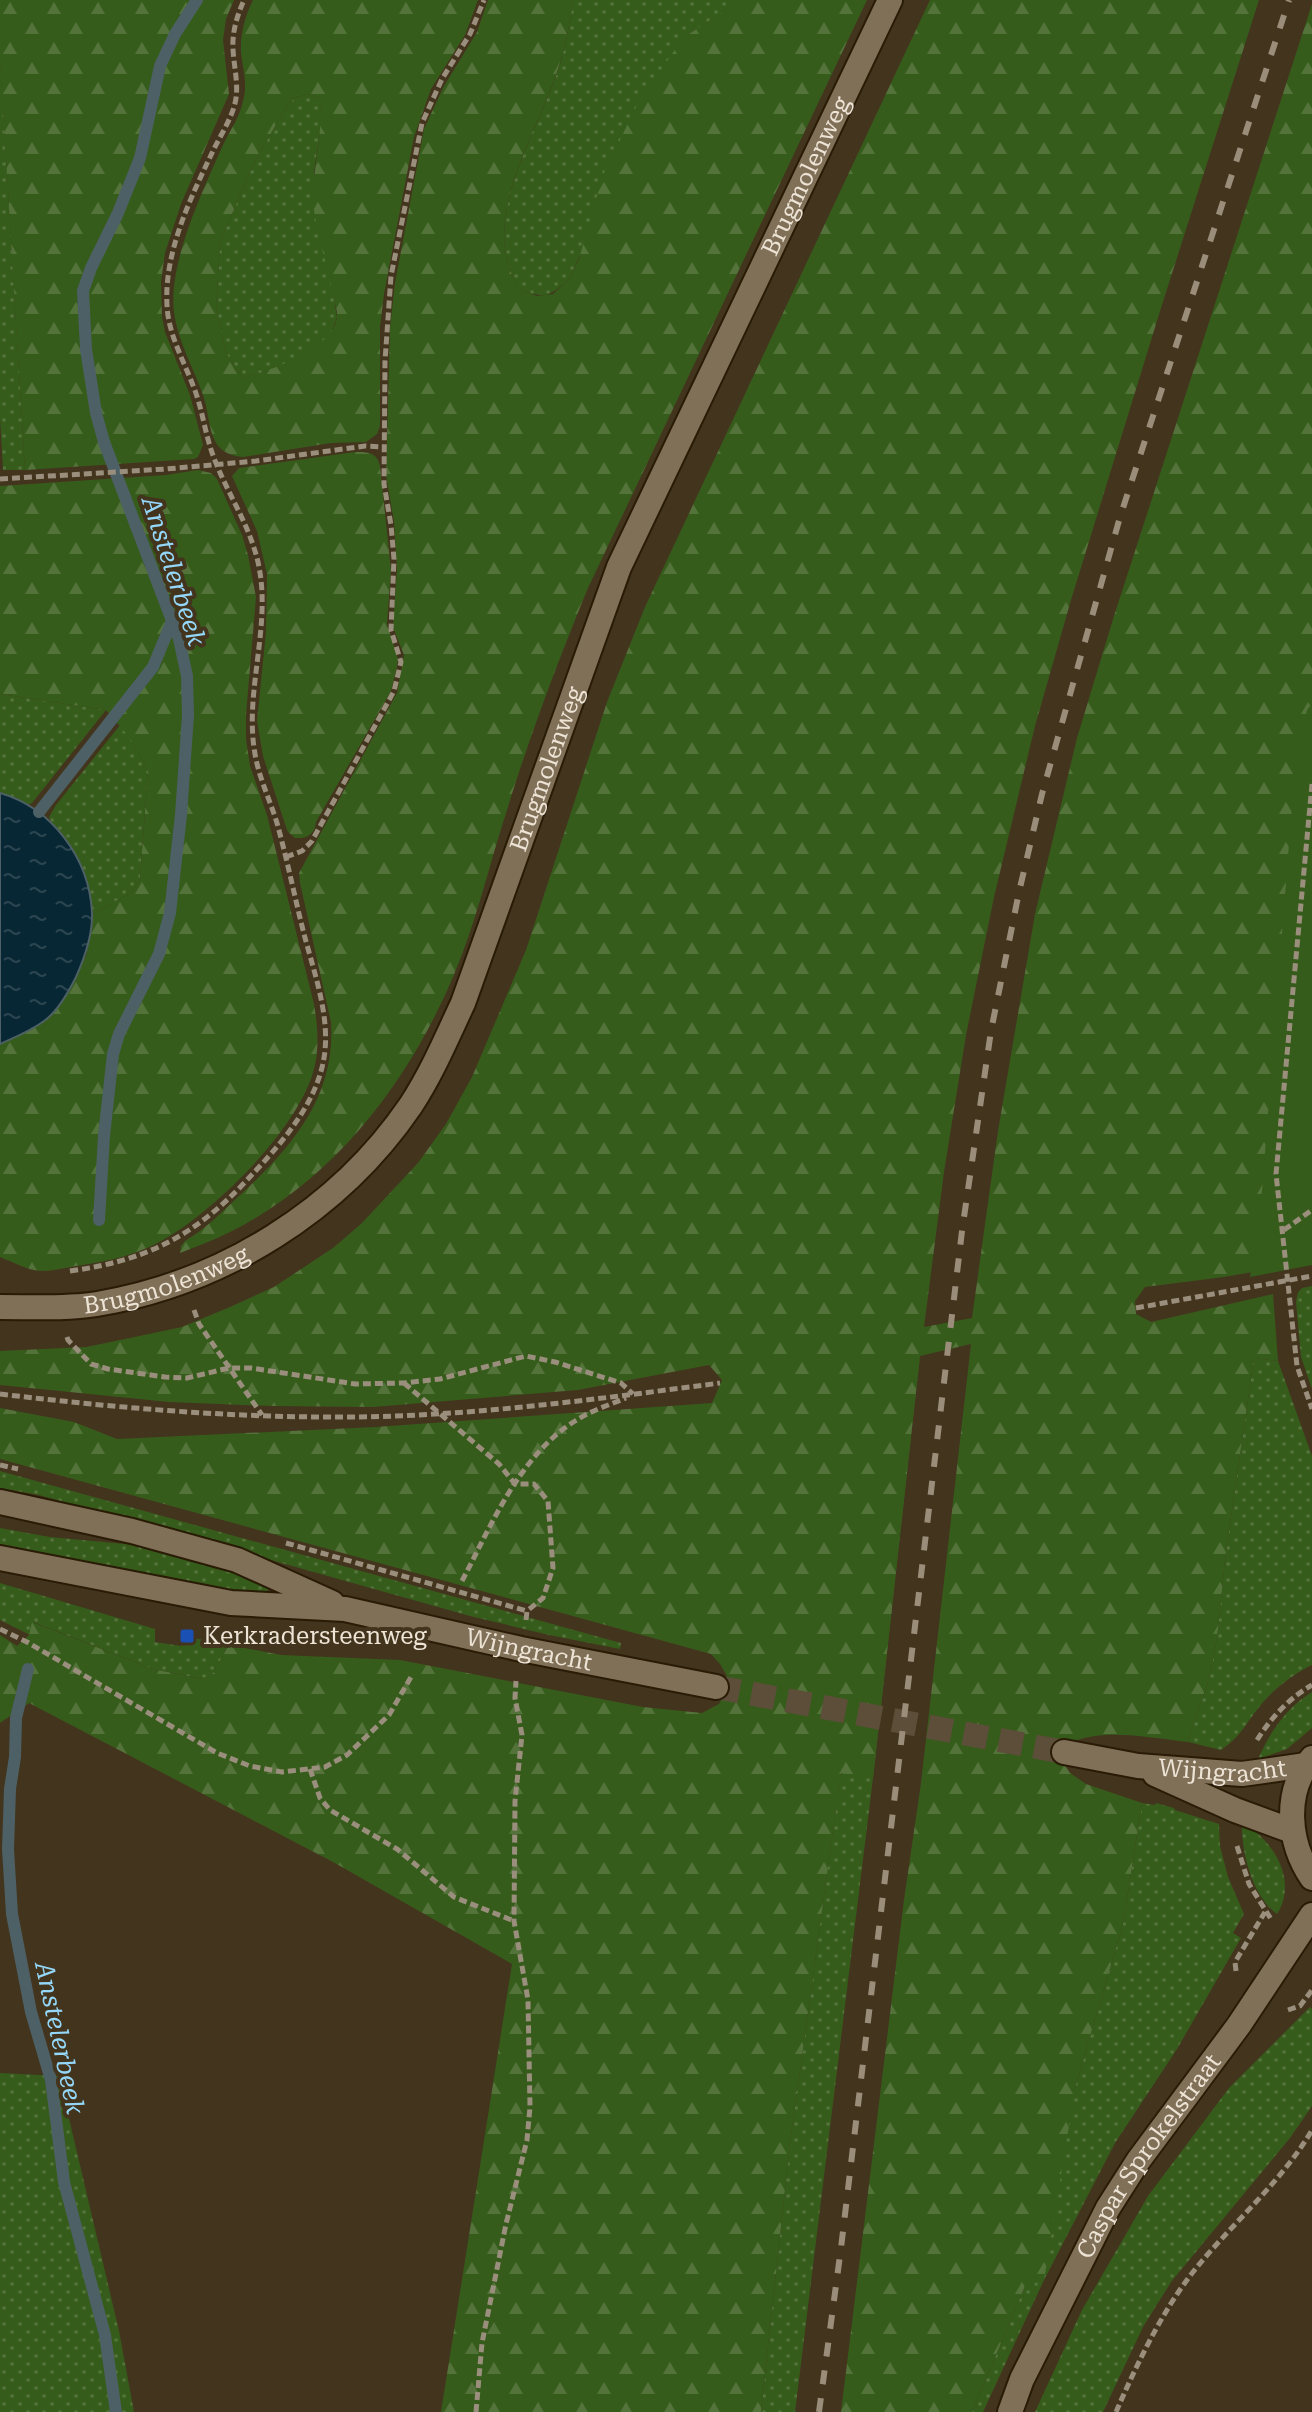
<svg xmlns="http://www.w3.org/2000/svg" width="1312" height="2412" font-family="'Roboto Serif',serif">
  <defs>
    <pattern id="grass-dots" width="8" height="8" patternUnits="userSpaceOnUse" patternTransform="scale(2)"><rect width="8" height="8" fill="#365c1b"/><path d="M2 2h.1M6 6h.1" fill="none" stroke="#53733b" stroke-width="1.8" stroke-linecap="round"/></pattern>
    <pattern id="forest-firs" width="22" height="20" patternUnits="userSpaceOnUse" patternTransform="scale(2)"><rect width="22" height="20" fill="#365c1b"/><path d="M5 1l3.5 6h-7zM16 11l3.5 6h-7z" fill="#53733b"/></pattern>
    <pattern id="water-ripples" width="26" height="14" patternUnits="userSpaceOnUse" patternTransform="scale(2)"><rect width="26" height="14" fill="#082734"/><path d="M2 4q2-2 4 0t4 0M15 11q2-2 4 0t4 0" fill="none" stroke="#2c4651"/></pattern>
  </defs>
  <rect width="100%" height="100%" fill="#43341d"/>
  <g fill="url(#grass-dots)">
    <path d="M573,0H731L725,11L683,38L569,279C548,298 545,299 519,289C515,280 509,270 507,260C492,198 541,124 559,67C566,45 570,22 573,0Z"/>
    <polygon points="0,56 25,470 3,470 0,418"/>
    <path d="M312,94L320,100L322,119L314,172L337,317C335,323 333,330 329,335C314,355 267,372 243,378L226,353L216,308L220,242L253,165L282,114L295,97Z"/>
    <polygon points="0,694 106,710 32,803 27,805 16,798 0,793"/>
    <path d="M125,719L130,738L148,770L140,879L132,892L93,914C89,892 86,872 74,853C69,844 51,824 49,817L56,805Z"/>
    <polygon points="1312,1286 1312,1389 1301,1357 1296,1302 1298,1292 1302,1288"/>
    <polygon points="920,1355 873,1778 795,2412 761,2412 790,2143 841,1772"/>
    <path d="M1254,1358L1278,1361L1312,1456V1665C1291,1675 1270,1692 1256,1711C1243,1728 1240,1737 1221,1750L1188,1742L1209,1679L1217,1638L1226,1551Z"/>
    <polygon points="0,1471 621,1643 620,1649 549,1635 470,1616 39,1495 0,1488"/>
    <polygon points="0,1528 50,1537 146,1546 265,1579 268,1589 267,1593 258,1597 0,1548"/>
    <polygon points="0,1583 155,1629 155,1642 181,1646 183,1636 229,1645 213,1673 203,1679 153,1669 33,1622 30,1635 0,1620"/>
    <path d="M1312,1692V1728L1287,1749L1258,1759C1270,1732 1286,1708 1312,1692Z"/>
    <polygon points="1142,1803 1155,1805 1156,1803 1174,1808 1175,1810 1219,1824 1220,1846 1228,1877 1244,1914 1233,1933 1241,1938 1177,2049 1115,2143 1044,2280 983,2412 972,2412 1025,2286 1075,2088 1123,1924"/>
    <path d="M1244,1824C1274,1841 1298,1881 1277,1914C1253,1897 1242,1855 1242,1827Z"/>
    <polygon points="1310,2007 1312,2009 1312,2106 1290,2138 1171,2282 1143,2327 1103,2412 1035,2412 1082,2310 1148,2196 1229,2088"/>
    <polygon points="0,2073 59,2076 119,2331 134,2412 0,2412"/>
  </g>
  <g fill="url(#forest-firs)" fill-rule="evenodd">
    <polygon points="0,0 234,0 226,19 223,40 229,94 181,204 165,253 161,282 162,317 165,332 190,395 203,445 198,457 194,459 25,470 0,61"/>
    <path d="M253,0H478L465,35L431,89L414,137L384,294L380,327V426L377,434L366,442L331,443L243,457C207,454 212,425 204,398C195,370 178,343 174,312C168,263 203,190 223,145C230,130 240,117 243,101C248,84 243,70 241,53C240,34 245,16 253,0ZM312,94L320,100C324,137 310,173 314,210C318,240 329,270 334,299C335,305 338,312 337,318C332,349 270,371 243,378L226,353L216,308L220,242L253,165L282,114L295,97Z"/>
    <path d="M488,0H573C570,22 566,45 559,66C541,124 492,197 507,260C509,270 515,280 519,289L537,296L553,294L569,279L579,259L603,175L638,103L683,38L724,11L731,0H867L588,588C558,661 530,735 507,810C489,865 476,924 453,977C408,1083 334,1180 230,1232C214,1240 197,1246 180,1253L181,1246L185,1241C204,1230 221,1213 238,1197C290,1149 336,1098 331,1022L300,883L299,873L397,693L404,655L393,627L397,568L394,521L386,476L390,328L395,283L424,129L444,86L477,32Z"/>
    <path d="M930,0H1259L1161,308L1071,600L1035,726L994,897L966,1035L944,1172L924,1327L972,1318L998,1131L1035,914L1077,738L1114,616L1312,4V753L1276,1268L1224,1277L1145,1287L1135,1301L1136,1314L1151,1322L1273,1294L1278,1361L1254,1358L1226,1551L1217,1638L1209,1679L1188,1742C1150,1738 1108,1728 1072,1742L1064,1764L1070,1773L1086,1784L1142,1803L1123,1924L1075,2088L1044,2280L1025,2286L972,2412H841L904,1900L921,1783L971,1344L920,1356L873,1778L841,1773L790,2143L761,2412H441L512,1964L333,1862L29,1703L0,1723V1635L17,1646L29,1635L32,1622L153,1669L202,1679L213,1673L229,1645L281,1655L400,1660L643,1707L702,1713L719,1704L729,1685L727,1676L720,1664L711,1654L0,1459V1408L74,1422L117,1439L375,1427L712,1403L722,1380L709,1365L578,1390L373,1407L272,1406L169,1402L0,1385V1351L86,1347L130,1338L182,1327L230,1307L274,1287L333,1248L361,1224L418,1163L446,1124L472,1077L526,950L607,702L645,607Z"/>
    <path d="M355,452C368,452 377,452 380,466L391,570L387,624L398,659L397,667L391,691L316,822C315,834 307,839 295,838L288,832L285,824L263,756L257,721L266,632L267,574L257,531L232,476L239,468Z"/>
    <path d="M198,470L211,473L217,479L242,535L248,555L256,597L246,715V739L250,766L267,815L314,1004C318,1027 320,1052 312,1076C293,1133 215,1211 163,1240C137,1255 106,1262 76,1266C64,1268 46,1273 34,1270C23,1268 11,1261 0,1257V1044L19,1035L86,956L93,914L132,892L140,879L148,770L130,738L106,710L0,694V486L166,475Z"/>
  </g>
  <polygon fill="#365c1b" points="1312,704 1312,1265 1250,1277 1262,1191 1295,767 1307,710"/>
  <path fill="url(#water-ripples)" stroke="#4d6065" stroke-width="2" d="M0,793C52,808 89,858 92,912C93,934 85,957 76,977C69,991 57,1012 44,1021C31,1031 15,1037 0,1044Z"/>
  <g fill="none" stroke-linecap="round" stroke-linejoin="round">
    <g stroke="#4d6065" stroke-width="12">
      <polyline points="39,812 153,667 172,621"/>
      <polyline points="99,1220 104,1136 113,1054 119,1034 159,954 170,913 181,815 188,715 187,676 179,639 104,442 96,413 86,349 83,291 91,268 118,213 140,158 160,66 175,34 197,0"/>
      <polyline points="28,1669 16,1718 15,1757 10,1789 8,1849 12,1914 31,2012 51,2080 64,2182 105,2335 116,2412"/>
    </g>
    <polyline stroke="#5c4e39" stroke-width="24" stroke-dasharray="24 12" stroke-linecap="butt" points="716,1687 1064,1752"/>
    <g stroke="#291b05" stroke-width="28">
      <g id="tertiary">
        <path id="s1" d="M0,1307C32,1307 65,1309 97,1304C222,1283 339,1211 411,1105C432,1073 447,1037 463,1003L619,567L890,0"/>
      </g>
    </g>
    <g stroke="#291b05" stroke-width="28">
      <g id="secondary">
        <polyline points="0,1502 132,1531 237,1560 332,1603"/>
        <path id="s2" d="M0,1558L231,1603L345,1609L521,1649L716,1687"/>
        <path id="s3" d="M1064,1752L1138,1766L1242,1774L1306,1765"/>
        <path d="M1312,1758C1283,1792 1288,1843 1312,1878"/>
        <polyline points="1155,1774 1235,1810 1292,1831"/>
        <path id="s4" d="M1010,2412L1022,2379L1108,2208L1138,2161L1239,2025L1312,1915"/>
      </g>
    </g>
    <g stroke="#9a8e7c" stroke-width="5" stroke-dasharray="8 4" stroke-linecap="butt">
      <polyline points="0,479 166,469 256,461 365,446 383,447"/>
      <polyline points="1312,784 1276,1174 1297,1366 1312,1409"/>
      <polyline points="286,857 302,851 312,841 394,691 401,662 391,630 394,559 391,525 384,484 385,361 391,276 422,123 442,79 470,34 484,0"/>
      <polyline points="1284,1230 1312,1210"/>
      <path d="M70,1271C145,1261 195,1236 247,1180C279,1146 316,1106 324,1058C331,1016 313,970 303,930C294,894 287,859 277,823C270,800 259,778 255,754C243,687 276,618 255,551C245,518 226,490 214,458C205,435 203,411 194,388C184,361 168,334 167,305C164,253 190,199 212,153C219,138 229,123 234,107C240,88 234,69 233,49C232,32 237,16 244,0"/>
      <polyline points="1136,1308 1312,1276"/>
      <polyline points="194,1310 199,1324 262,1415"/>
      <polyline points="67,1337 68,1340 91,1364 108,1369 165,1377 187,1378 229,1368 251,1368 355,1384 404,1383 440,1379 526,1356 555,1362 621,1383 633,1394"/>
      <polyline points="404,1383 499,1464 515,1484 534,1484 548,1501 553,1568 543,1598 527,1611 526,1620"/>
      <path d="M0,1394C117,1408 234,1418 351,1417C475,1416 597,1399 720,1383"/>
      <polyline points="0,1465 18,1469"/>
      <polyline points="286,1543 527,1611"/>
      <path d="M462,1581C491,1526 519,1456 575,1421C590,1411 609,1405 626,1398"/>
      <polyline points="0,1629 27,1642 217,1753 250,1766 282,1772 325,1767 347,1755 389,1715 411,1677"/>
      <path d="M1257,1740C1271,1718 1289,1698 1312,1685"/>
      <polyline points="310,1769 320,1798 330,1810 397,1849 454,1897 514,1921"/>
      <polyline points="1237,1846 1249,1884 1271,1919"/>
      <polyline points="1236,1971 1235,1962 1265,1912"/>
      <polyline points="1288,2010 1300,2006 1312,1990"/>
      <polyline points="476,2412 482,2343 506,2224 527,2140 530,2107 528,2000 514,1921 515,1801 522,1735 515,1698 516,1681"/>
      <path d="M1116,2412C1137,2364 1161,2313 1193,2272C1231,2224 1281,2183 1312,2130"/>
    </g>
    <use href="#tertiary" stroke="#817058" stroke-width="24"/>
    <use href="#secondary" stroke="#817058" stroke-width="24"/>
    <polyline stroke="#9a8e7b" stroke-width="6" stroke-dasharray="14 14" stroke-linecap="butt" points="819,2412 841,2248 962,1231 991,1031 1019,892 1042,794 1120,517 1289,0"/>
  </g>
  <rect fill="#1a4fb4" stroke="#43341d" stroke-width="3" x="179" y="1628" width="16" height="16" rx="4"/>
  <g text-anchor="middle" stroke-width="8" stroke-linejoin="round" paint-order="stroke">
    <g font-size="24" fill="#ede4d6" stroke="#43341d">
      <text dy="8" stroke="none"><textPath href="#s1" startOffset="1490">Brugmolenweg</textPath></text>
      <text dy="8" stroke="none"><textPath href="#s1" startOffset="842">Brugmolenweg</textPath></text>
      <text dy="8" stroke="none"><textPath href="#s1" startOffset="170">Brugmolenweg</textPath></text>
      <text dy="8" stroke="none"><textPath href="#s2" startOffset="538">Wijngracht</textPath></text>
      <text dy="8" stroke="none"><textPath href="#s3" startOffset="160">Wijngracht</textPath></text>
      <text dy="8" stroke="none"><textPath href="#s4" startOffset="292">Caspar Sprokelstraat</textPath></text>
    </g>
    <g font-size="24" fill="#ede4d6" stroke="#43341d" text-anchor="start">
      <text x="203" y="1644">Kerkradersteenweg</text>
    </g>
    <g font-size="26" font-style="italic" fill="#94d7f8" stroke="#43341d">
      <text transform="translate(174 571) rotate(72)" y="9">Anstelerbeek</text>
      <text transform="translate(60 2038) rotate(78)" y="9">Anstelerbeek</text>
    </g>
  </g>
</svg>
